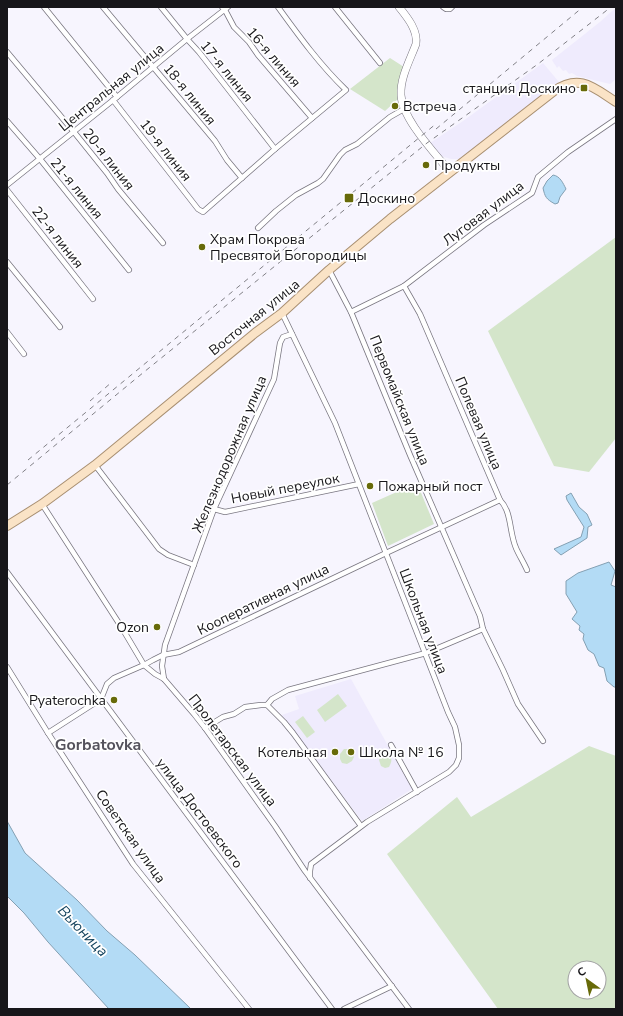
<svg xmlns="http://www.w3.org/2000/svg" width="623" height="1016" font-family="'Nunito Sans',sans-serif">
  <rect width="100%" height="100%" fill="#f7f5fe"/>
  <g fill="#efebfd">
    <polygon points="616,8 616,79 610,84 577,76 572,73 569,74 566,70 563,71 559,66 557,68 552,60 600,22 611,12"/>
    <polygon points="543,63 559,82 461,159 451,159 441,156 430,143 463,121"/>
    <polygon points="351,679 412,789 362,821 282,715 299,709 295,696"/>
  </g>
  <g fill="#d4e5ca" fill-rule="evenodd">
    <polygon points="390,58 404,67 398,86 398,99 385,111 350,89"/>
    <polygon points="616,237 616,438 589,472 554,466 488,331"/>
    <polygon points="417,483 434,524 388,546 372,503"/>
    <polygon points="338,694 347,706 325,722 317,710"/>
    <polygon points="303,716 315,732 307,738 295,722"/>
    <path d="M589,746L616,756V1009H498L387,854L457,797L471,817ZM575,968H599V992H575Z"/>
    <polygon points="344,749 348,749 354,757 352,761 347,764 342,763 340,759 340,754"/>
    <path d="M387,753C393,758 392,761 389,767L385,768L381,766L379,760L380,756L383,754Z"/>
  </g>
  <g fill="#b3dbf5" stroke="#84a0b3">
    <path d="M553,175C560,176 563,183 566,189L560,197L558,203L555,204C546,199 545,197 543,188L547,181Z"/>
    <polygon points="571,493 579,507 587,514 592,525 588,527 587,538 561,555 554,549 581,537 584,527 567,500 566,496"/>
    <polygon points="609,562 615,571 611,585 616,587 616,687 614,687 607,681 604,668 599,666 594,654 588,650 583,639 584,634 579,630 580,626 572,619 577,612 566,594 566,581 578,573"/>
    <polygon points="7,821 25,853 77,900 107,931 135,955 191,1009 109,1009 48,942 24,913 7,896"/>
  </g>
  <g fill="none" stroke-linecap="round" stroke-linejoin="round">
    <g stroke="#797680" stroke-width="6">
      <g id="street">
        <polyline points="44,7 117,97"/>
        <polyline points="103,7 215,141 227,160 242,178"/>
        <polyline points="161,7 187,39 199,52 275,149"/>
        <polyline points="222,7 225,10 234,27 249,42 258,55 312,118"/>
        <polyline points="335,7 380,63"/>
        <polyline points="443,7 446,9 450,9 452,7"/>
        <polyline points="7,52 74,132 107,173 118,189 163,243"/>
        <path d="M113,100L198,209L203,212L275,149L346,90C320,65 299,36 278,7"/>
        <polyline points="7,121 40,159 129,270"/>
        <polyline points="7,185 117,97 187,39 228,7"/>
        <polyline points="7,190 93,299"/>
        <polyline points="258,228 276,211 296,195 318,183 323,179 340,155 345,150 357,144 390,117 404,109"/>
        <polyline points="7,262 60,327"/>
        <polyline points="329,270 351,312 410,455 480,616 483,629 503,670 518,704 543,741"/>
        <path d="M404,286L420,314L500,500C512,512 509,532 516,548C519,555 524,563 527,570"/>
        <polyline points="351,312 404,286 484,225 532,193 538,177 568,152 616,119"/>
        <polyline points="282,313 335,423 448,712 455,727 459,745 459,758 456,765 449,772 367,822 311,864 310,871 310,878"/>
        <polyline points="7,332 24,354"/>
        <polyline points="95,465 159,549 168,555 194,565"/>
        <polyline points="42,504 122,628 144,665 155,674 164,679 194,714 205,728 275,826 305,871 409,1009"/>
        <polyline points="214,509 225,512 359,484"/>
        <polyline points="7,572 332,1009"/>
        <polyline points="7,667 48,733 133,864 249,1009"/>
        <polyline points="164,679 162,666 165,645 214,509 274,379 280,343 283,337 292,334"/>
        <polyline points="267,705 284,722 293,733 361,826"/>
        <polyline points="205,728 223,717 234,714 245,707 261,705 267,705 272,699 288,690 426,653 483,629"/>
        <polyline points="48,733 101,699 107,684 114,678 144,665 153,660 163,655 179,652 386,553 500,500"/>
        <polyline points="391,745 417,792"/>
        <polyline points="344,1009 392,986"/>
      </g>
    </g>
    <g stroke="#797680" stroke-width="8">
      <path id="secondary" d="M399,7C407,17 418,30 416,44C410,60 400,78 401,95C402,119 435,153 450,172"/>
    </g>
    <g stroke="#a88f71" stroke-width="10">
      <path id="primary" d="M7,526L42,504L95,465L255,333L282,313L329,270L390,219L554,91C580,73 594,88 616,102"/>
    </g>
    <use href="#street" stroke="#fff" stroke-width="4.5"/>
    <use href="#secondary" stroke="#fff" stroke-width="7"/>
    <use href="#primary" stroke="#fae3c6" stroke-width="8"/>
    <g stroke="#818086" stroke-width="1" stroke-dasharray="5 5" stroke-linecap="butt">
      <polyline points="436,129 583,7"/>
      <polyline points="90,401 112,382"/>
      <polyline points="28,460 437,123"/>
      <polyline points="7,485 144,372 427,143 538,64 611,7"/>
    </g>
  </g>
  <g fill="#676a09" stroke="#fff" stroke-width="1.5">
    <rect x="580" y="84" width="8" height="8" rx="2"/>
    <circle cx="395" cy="106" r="4"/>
    <circle cx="426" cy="165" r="4"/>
    <rect x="344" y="193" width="10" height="10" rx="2"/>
    <circle cx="202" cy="247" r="4"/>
    <circle cx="370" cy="486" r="4"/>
    <circle cx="157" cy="627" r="4"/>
    <circle cx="114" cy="700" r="4"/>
    <circle cx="335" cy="752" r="4"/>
    <circle cx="351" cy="752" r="4"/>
  </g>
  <g text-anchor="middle" stroke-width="3.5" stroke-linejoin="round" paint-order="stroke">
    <g font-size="14" fill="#17161a" stroke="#fff">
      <text transform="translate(274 57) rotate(49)" y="5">16-я линия</text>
      <text transform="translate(227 71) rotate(51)" y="5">17-я линия</text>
      <text transform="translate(111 87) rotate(-39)" y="5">Центральная улица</text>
      <text transform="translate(190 94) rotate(51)" y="5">18-я линия</text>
      <text transform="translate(166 150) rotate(52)" y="5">19-я линия</text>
      <text transform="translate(109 159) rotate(52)" y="5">20-я линия</text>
      <text transform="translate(77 188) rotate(51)" y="5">21-я линия</text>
      <text transform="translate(483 213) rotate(-37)" y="5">Луговая улица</text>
      <text transform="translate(58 237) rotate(52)" y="5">22-я линия</text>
      <text transform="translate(254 317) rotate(-39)" y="5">Восточная улица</text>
      <text transform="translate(400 400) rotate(68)" y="5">Первомайская улица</text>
      <text transform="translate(479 423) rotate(67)" y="5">Полевая улица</text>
      <text transform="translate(229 454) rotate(-67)" y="5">Железнодорожная улица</text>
      <text transform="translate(285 488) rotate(-11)" y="5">Новый переулок</text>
      <text transform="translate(263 599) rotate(-26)" y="5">Кооперативная улица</text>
      <text transform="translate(424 621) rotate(69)" y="5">Школьная улица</text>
      <text transform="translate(233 750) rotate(53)" y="5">Пролетарская улица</text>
      <text transform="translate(200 813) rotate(53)" y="5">улица Достоевского</text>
      <text transform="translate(131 836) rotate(55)" y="5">Советская улица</text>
    </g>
    <g font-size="14" fill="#17161a" stroke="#fff" text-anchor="start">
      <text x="576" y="93" text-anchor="end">станция Доскино</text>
      <text x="403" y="111">Встреча</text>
      <text x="434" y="170">Продукты</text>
      <text x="358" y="203">Доскино</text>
      <text x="210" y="244">Храм Покрова<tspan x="210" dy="16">Пресвятой Богородицы</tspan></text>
      <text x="378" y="491">Пожарный пост</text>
      <text x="149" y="632" text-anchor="end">Ozon</text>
      <text x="106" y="705" text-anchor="end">Pyaterochka</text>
      <text x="327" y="757" text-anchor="end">Котельная</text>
      <text x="359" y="757">Школа № 16</text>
    </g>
    <g font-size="15" font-style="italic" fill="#13435e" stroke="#fff">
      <text transform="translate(83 931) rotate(46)" y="5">Вьюница</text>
    </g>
    <g font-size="16" font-weight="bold" fill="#55535c" stroke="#fff">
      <text x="98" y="750">Gorbatovka</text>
    </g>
  </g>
  <rect width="623" height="1016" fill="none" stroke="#17161a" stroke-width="16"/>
  <g transform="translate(587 980) rotate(327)"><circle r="19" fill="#ffffff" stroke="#a2a2a3"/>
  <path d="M0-3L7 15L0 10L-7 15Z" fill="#676a09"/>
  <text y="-6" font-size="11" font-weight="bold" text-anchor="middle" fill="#17161a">С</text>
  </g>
</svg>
